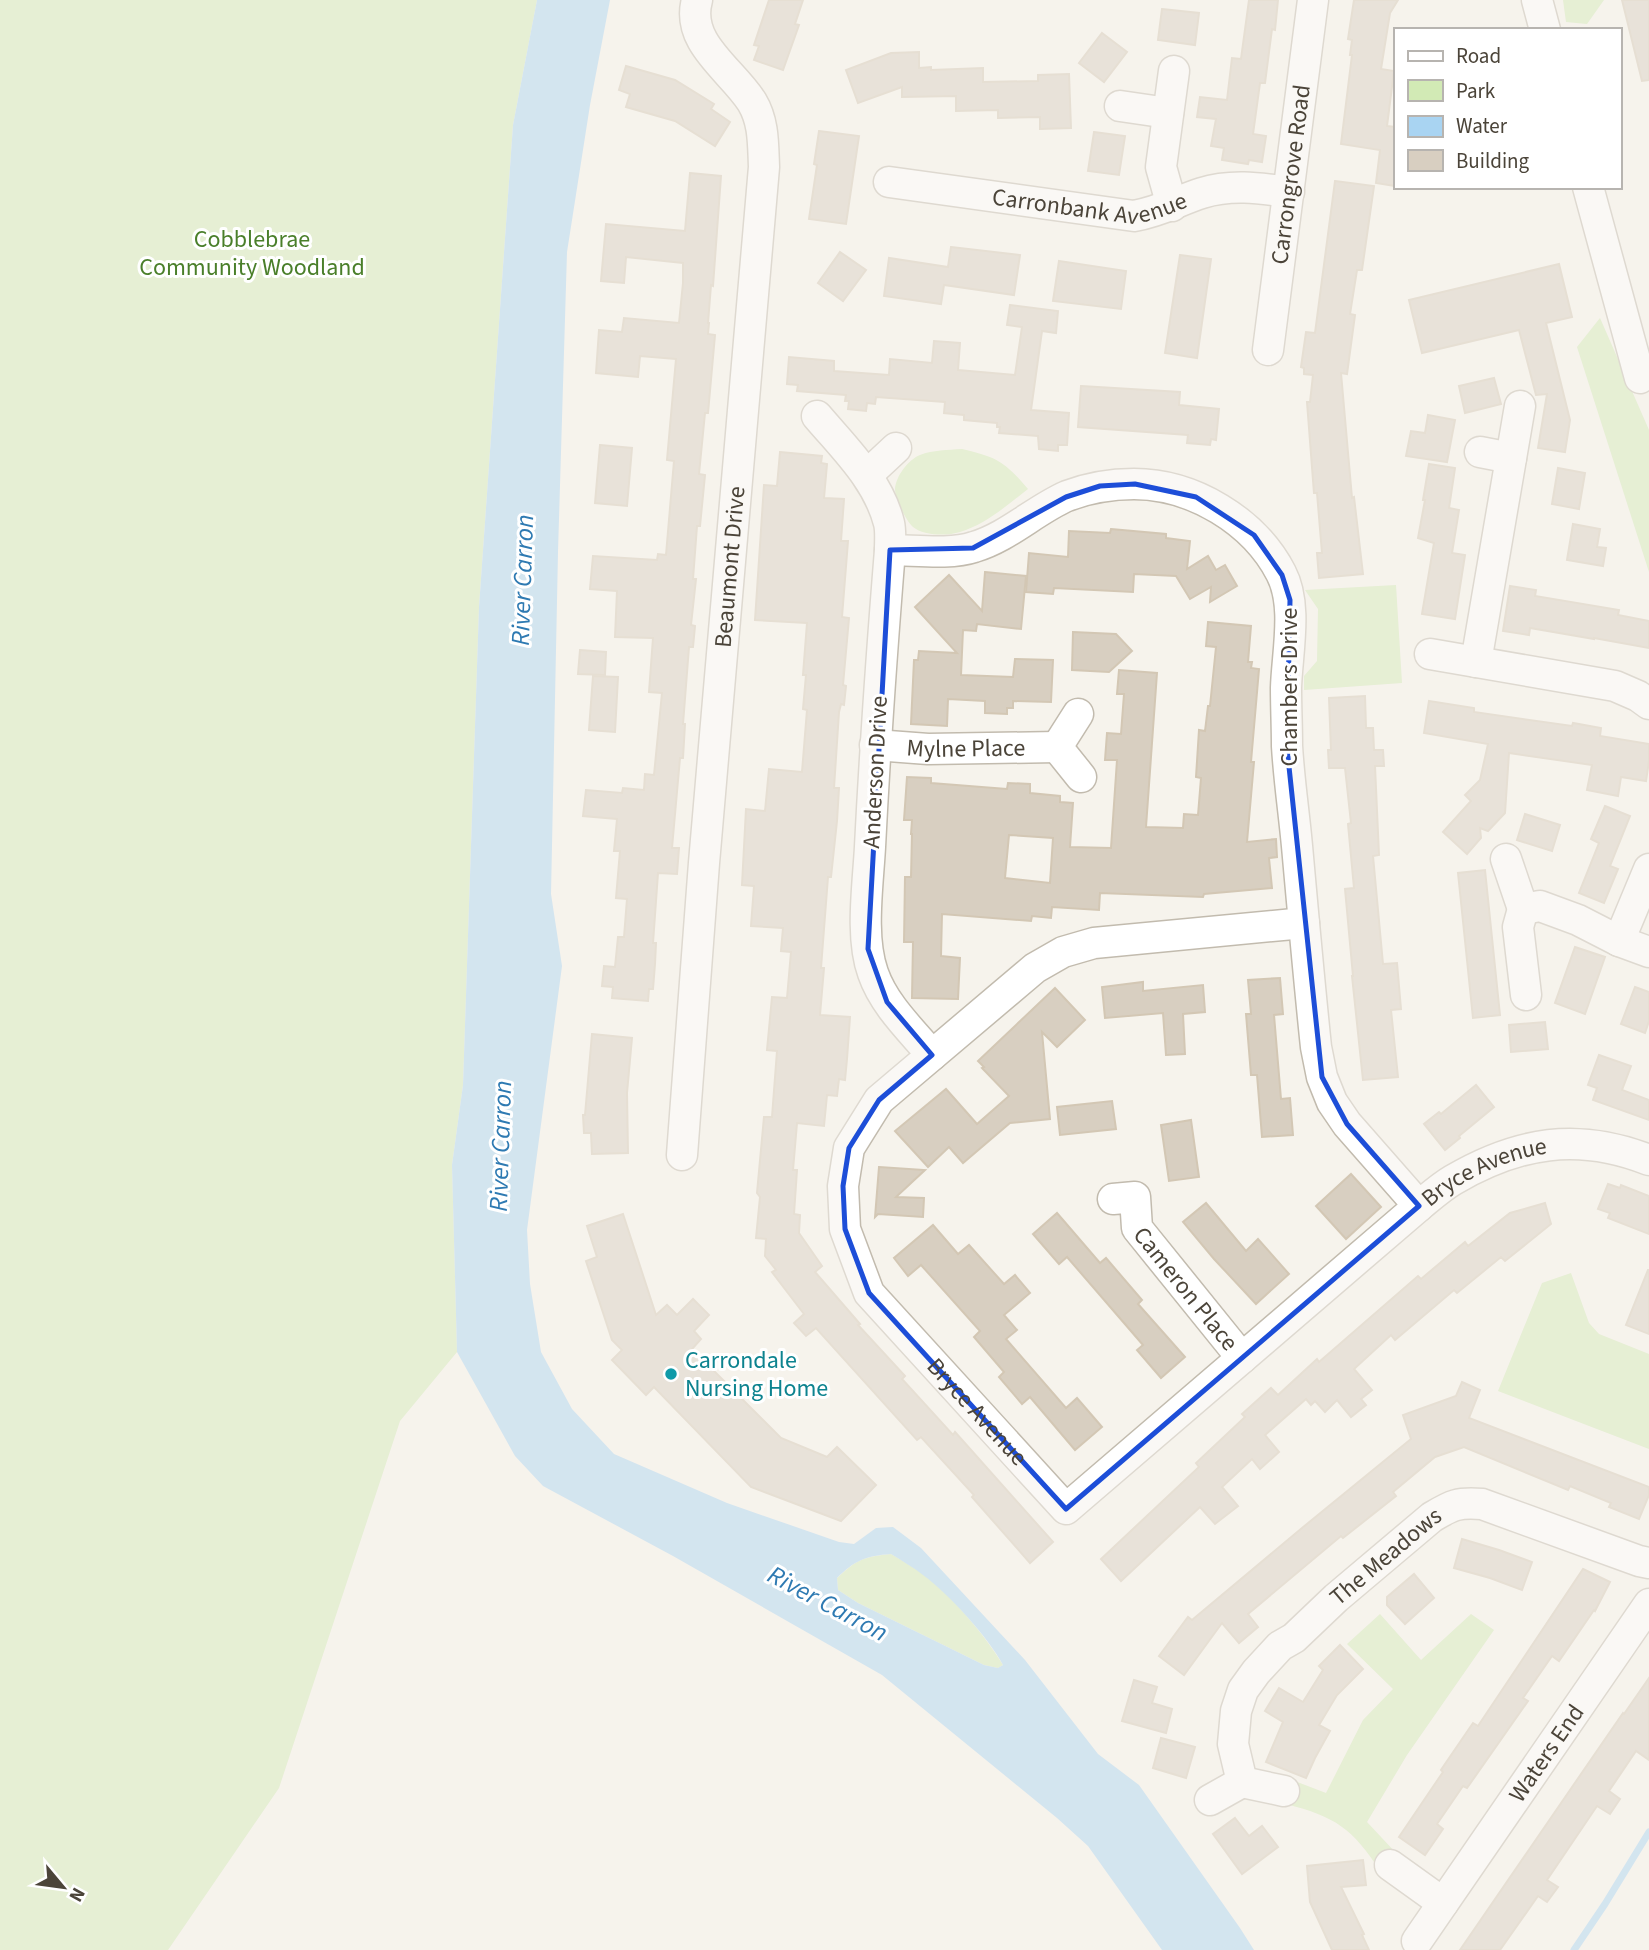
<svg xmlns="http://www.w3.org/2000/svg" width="1649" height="1950" font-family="'Source Sans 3',sans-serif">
  <rect width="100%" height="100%" fill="#f6f3ec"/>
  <g fill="#d2eab5">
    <polygon points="0,0 537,0 513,125 479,607 463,1085 452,1165 457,1352 400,1421 279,1788 168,1950 0,1950"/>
    <polygon points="1563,0 1604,0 1587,24 1566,22"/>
    <polygon points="1600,318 1649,430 1649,572 1577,347"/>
    <path d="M962,449C997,457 1005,462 1028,489C1006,506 986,524 960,532C947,536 924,536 913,527C906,521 895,498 895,489C896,476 908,460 920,455C933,450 948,450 962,449Z"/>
    <polygon points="1396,585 1402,683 1304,690 1304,676 1317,661 1318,609 1305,590"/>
    <polygon points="1571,1273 1589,1323 1599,1334 1649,1354 1649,1449 1498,1391 1542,1283"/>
    <path d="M891,1554C902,1560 913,1567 923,1574C953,1597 983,1633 1003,1665L998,1668L984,1665L858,1603L838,1590L837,1578C857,1559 864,1557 891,1554Z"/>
    <path d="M1380,1614L1421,1660L1471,1614L1494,1630L1407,1755L1367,1822L1396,1853L1381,1872C1352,1828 1336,1817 1286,1804L1292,1780L1326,1793L1363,1720L1393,1689L1347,1644Z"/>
  </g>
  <path fill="#a9d4f2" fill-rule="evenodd" d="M537,0H610L590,105L567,252L558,552L551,894L562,966L527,1230L530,1284L541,1352L572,1409L614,1454L727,1503L839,1542L854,1544L876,1528L893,1527L921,1548L1025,1660L1098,1754L1139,1785L1240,1928L1254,1950H1162L1088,1846L1057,1818L882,1675L673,1556L543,1486L515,1456L457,1352L452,1165L463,1085L479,607L513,125ZM891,1554C902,1561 913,1567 923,1575C949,1594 988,1637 1003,1665L998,1668L984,1665L858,1603L838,1590L837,1578C855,1560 866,1556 891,1554Z"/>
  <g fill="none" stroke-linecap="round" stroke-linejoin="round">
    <polyline stroke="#a9d4f2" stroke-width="7" points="1574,1950 1605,1904 1649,1832"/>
  </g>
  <g fill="#d8cfc1" stroke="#d3c7b4" stroke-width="2" fill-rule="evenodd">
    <polygon points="769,0 803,0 795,24 799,25 783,70 754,60 759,46 754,45"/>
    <polygon points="1249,0 1278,0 1275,30 1272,29 1265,83 1260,83 1253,134 1266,136 1262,162 1249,160 1248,164 1222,160 1224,148 1211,146 1216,119 1197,117 1200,97 1227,100 1232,58 1241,59"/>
    <polygon points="1354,0 1398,0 1390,13 1381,69 1394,71 1387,126 1395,127 1395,186 1376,183 1380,150 1341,144 1352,55 1350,55 1352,40 1348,39"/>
    <polygon points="1622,0 1649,0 1649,80 1642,81"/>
    <polygon points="1162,9 1199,13 1195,45 1158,40"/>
    <polygon points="1102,33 1127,52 1104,82 1079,63"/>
    <polygon points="919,52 919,68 931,67 931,70 983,68 983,82 1038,81 1038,75 1069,74 1071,128 1040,129 1040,117 998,118 998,110 956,111 956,96 902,97 902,87 858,103 846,70 891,53"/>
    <polygon points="626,66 675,80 714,104 711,109 730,122 715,146 675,121 626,107 630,94 619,90"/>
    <polygon points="819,131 859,136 846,224 809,219 817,165 814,164"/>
    <polygon points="1094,132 1125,136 1119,175 1088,171"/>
    <polygon points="690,173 721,176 713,286 711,285 708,323 709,323 708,334 715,335 708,413 705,413 699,474 705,475 700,526 697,526 693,579 696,579 691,625 695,626 693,647 689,647 683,724 685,724 683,758 680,758 672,848 679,848 677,874 658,873 653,943 656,943 655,964 653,989 649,989 648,1001 612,998 613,987 602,986 604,966 615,967 618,937 624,937 627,899 616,898 620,851 614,851 617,819 583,816 586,790 622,793 623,788 644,790 645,774 654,775 662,693 649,692 653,638 615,637 617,591 590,589 593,556 657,560 658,554 666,555 674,461 667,460 676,359 640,356 638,377 596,373 599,330 622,332 624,318 679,323 683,283 683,263 626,257 624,283 601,281 606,224 685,231"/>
    <polygon points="1335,181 1374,186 1362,270 1357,270 1350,314 1355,315 1347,374 1341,373 1352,498 1354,497 1363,574 1319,578 1317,553 1322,553 1317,493 1314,493 1307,402 1310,402 1313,375 1304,374 1304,368 1301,367 1306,332 1315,333"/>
    <polygon points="951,247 1020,255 1014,295 944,285 941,304 884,296 889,258 948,267"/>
    <polygon points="840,252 866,270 843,301 818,283"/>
    <polygon points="1180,255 1211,259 1197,358 1165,353"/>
    <polygon points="1059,261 1126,271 1121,309 1053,301"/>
    <polygon points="1559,264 1572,317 1546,323 1570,420 1565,452 1538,448 1547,394 1536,395 1519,330 1422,353 1409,300"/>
    <polygon points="1010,305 1058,311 1056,333 1042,331 1031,410 1069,413 1067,445 1058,445 1058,451 1039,449 1038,436 999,433 1000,427 997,427 997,423 964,420 964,415 944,413 945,402 876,397 875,404 867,403 866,411 848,409 849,401 845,401 846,395 797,391 798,385 787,384 789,357 834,361 834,371 889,375 890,359 932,363 934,341 960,343 958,370 1015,375 1022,327 1007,325"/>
    <polygon points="1494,378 1501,404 1465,413 1459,386"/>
    <polygon points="1081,386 1180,392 1179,405 1219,409 1216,440 1211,439 1210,445 1187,443 1188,435 1078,427"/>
    <polygon points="1428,415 1455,420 1447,462 1406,456 1411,431 1425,433"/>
    <polygon points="600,445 632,448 627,506 595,503"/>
    <polygon points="780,452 822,456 821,463 827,464 824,498 844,499 841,541 848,541 842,617 849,618 843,685 846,686 844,705 841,704 839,712 834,788 839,788 837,821 831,877 828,877 821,968 824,968 820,1015 850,1017 847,1059 845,1080 839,1079 837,1096 827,1095 824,1126 797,1123 793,1170 797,1170 794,1214 800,1215 799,1233 822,1266 815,1272 860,1324 858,1325 905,1376 902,1379 953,1435 955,1432 1053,1542 1030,1563 972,1497 974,1495 921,1437 917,1440 816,1328 806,1336 794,1323 804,1314 772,1272 776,1270 765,1256 766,1239 756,1238 760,1197 757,1193 764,1117 772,1117 777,1051 767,1050 772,997 787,998 791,952 781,951 783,928 751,926 754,886 742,885 746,809 765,811 769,769 802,772 807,710 803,709 806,675 803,675 807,623 755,620 764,485 777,486"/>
    <polygon points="1429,464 1455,468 1449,508 1459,510 1452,553 1465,555 1455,619 1422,614 1434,543 1418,538 1425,500 1423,500"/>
    <polygon points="1558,468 1585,473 1579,509 1552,504"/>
    <polygon points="1573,524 1600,529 1597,547 1606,548 1603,566 1567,560"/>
    <polygon points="1111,529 1166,534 1166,538 1190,541 1187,569 1208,556 1216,570 1225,565 1237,586 1210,602 1211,587 1190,599 1176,576 1134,574 1133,592 1054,588 1053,594 1026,592 1029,553 1068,557 1069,531 1110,533"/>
    <polygon points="985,572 1026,576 1021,629 977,624 976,631 963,630 961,675 1013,677 1015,659 1053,660 1051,702 1013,701 1013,708 1007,708 1007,714 985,713 985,701 948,699 947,726 911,724 914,660 918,660 919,651 957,653 915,607 949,575 982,611"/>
    <polygon points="1510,586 1536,590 1535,596 1619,610 1618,615 1649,621 1649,648 1594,638 1594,639 1530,628 1529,635 1503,631"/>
    <path d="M1208,622L1251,626L1248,662H1252L1251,668L1259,669L1251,762H1254L1247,842L1276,839L1277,857L1269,858L1272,888L1204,894L1203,897L1100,893L1099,910L1052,907L1051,918L1032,916L1031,921L942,914L941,956L960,958L958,999L912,998L913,942H904L905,877H911L912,834H911L912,820H904L907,777L931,778V783L1007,789L1008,783L1030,784V793L1060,796V802L1073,803L1070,847L1111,848L1117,760H1105L1107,733L1121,734L1124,694H1117L1119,670L1157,673L1146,827L1183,828L1184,814L1198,815L1201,778L1196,777L1199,730L1205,731L1208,706H1210L1216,647L1206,646ZM1009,835L1053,838L1050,883L1005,878Z"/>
    <polygon points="1073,632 1116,634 1132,651 1109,672 1072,670"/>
    <polygon points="580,650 606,652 605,675 578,674"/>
    <polygon points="593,676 618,677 615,732 589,730"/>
    <polygon points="1365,696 1366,728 1373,728 1374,750 1383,750 1384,766 1375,766 1379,855 1373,856 1383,964 1397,963 1401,1009 1391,1010 1398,1077 1363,1080 1352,976 1353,976 1345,889 1354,888 1348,824 1351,823 1345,768 1329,768 1328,750 1331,750 1329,698"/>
    <polygon points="1429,701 1474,708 1474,712 1572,726 1573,723 1601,728 1600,736 1649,744 1649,761 1646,781 1621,777 1618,796 1587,790 1592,765 1509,753 1505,813 1488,831 1480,828 1481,838 1467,854 1443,832 1471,801 1465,795 1480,780 1488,744 1424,733"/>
    <polygon points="1605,806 1630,816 1610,866 1618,869 1604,903 1579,893 1599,843 1591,839"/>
    <polygon points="1525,814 1560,825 1552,851 1517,840"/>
    <polygon points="1485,870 1500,1015 1473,1018 1458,873"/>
    <polygon points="1575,947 1605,957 1585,1014 1555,1003"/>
    <polygon points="1280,978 1283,1014 1274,1015 1281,1099 1290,1098 1293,1135 1262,1137 1257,1075 1251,1075 1246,1014 1251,1014 1248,980"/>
    <polygon points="1143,982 1143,991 1203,985 1205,1012 1183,1014 1185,1054 1166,1055 1163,1013 1105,1018 1102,987"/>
    <polygon points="1635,987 1649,992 1649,1021 1645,1033 1621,1024"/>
    <polygon points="1055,988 1085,1020 1057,1047 1042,1032 1050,1119 1010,1123 963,1163 949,1147 928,1167 895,1131 946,1089 977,1124 1009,1096 982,1068 984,1067 978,1061"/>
    <polygon points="1545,1022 1548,1049 1511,1052 1509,1025"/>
    <polygon points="592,1034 632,1038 627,1093 628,1153 592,1154 591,1133 584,1133 583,1115 585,1115"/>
    <polygon points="1599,1055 1631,1066 1622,1090 1649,1100 1649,1120 1593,1100 1597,1088 1588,1085"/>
    <polygon points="1476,1085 1494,1107 1459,1136 1460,1138 1445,1150 1424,1124 1439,1112 1441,1114"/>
    <polygon points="1112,1101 1116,1129 1060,1135 1057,1107"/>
    <polygon points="1191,1120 1199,1177 1169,1181 1161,1125"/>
    <polygon points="879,1167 925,1170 896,1197 924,1198 923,1217 878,1214 875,1217"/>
    <polygon points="1351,1174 1381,1207 1346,1239 1316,1206"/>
    <polygon points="1608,1184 1620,1188 1621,1185 1649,1196 1649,1234 1608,1218 1610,1213 1598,1209"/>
    <polygon points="1206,1203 1246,1251 1258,1239 1289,1274 1256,1304 1214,1259 1183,1222"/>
    <polygon points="1545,1203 1551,1224 1505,1261 1501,1257 1457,1293 1454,1290 1395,1340 1391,1335 1354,1369 1372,1390 1361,1399 1366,1405 1351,1417 1337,1400 1325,1412 1315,1401 1311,1405 1306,1399 1265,1435 1279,1452 1260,1469 1252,1459 1222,1487 1238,1506 1215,1524 1200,1507 1121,1581 1101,1559 1199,1467 1196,1463 1245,1417 1242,1414 1271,1388 1278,1395 1317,1359 1319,1362 1418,1276 1421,1279 1465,1242 1468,1246 1510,1213"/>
    <polygon points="1057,1213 1100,1263 1106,1258 1142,1300 1138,1304 1185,1357 1161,1378 1137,1350 1143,1345 1067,1257 1059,1264 1033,1234"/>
    <polygon points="623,1214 656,1315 667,1305 677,1315 693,1299 709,1315 694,1331 701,1339 692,1349 781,1438 827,1457 837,1447 876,1485 841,1521 751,1487 654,1387 646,1395 612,1360 622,1350 612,1340 586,1261 597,1257 587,1226"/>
    <polygon points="933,1225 958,1254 969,1245 1004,1284 1015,1275 1030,1293 1004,1315 1017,1330 1006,1339 1066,1408 1077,1398 1102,1427 1075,1450 1030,1397 1022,1404 999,1377 1004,1372 974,1337 980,1331 921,1265 908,1276 894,1258"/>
    <polygon points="1648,1270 1649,1270 1649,1334 1626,1325"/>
    <polygon points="1462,1382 1480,1390 1469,1418 1649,1487 1649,1495 1639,1519 1609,1507 1611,1503 1570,1486 1568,1490 1464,1447 1435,1457 1393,1492 1396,1496 1343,1538 1341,1536 1248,1614 1258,1627 1239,1643 1222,1623 1184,1675 1159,1656 1188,1617 1192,1620 1302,1528 1411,1439 1403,1415 1456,1396"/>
    <polygon points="1462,1539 1499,1550 1532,1562 1522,1590 1490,1578 1454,1568"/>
    <polygon points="1583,1569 1610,1582 1595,1611 1594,1610 1559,1661 1552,1656 1523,1698 1528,1701 1467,1788 1463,1786 1437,1824 1443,1829 1425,1855 1399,1837 1443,1772 1441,1770 1473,1723 1478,1726"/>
    <polygon points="1414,1574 1434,1598 1405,1624 1387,1605 1387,1597"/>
    <polygon points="1340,1645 1363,1669 1337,1695 1319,1725 1330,1731 1315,1758 1306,1778 1266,1762 1283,1722 1265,1711 1279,1688 1303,1702 1323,1670 1319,1666"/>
    <polygon points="1649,1678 1649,1760 1636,1751 1609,1791 1620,1799 1610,1814 1597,1806 1547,1880 1558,1887 1547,1902 1538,1896 1500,1950 1460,1950 1623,1713 1624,1714"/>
    <polygon points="1134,1680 1157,1687 1152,1703 1172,1709 1166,1733 1122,1721"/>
    <polygon points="1161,1738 1195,1747 1186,1778 1153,1768"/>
    <polygon points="1235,1818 1249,1836 1262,1826 1278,1847 1242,1874 1213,1834"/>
    <polygon points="1363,1860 1366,1885 1341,1887 1364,1934 1362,1935 1369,1950 1332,1950 1310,1902 1307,1866"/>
  </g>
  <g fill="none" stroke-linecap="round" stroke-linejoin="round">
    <g stroke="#c2bbae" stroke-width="33">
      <g id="minor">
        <polyline points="1537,0 1545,30"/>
        <polyline points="1120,106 1168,113"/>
        <path id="s1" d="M889,182L1134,216C1162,211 1177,201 1202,193C1231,184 1259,188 1289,192"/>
        <polyline points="1588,187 1640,378"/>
        <polyline points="1172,206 1161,167 1174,71"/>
        <path id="s2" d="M1268,350L1313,0"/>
        <path d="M817,416C845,449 878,480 889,523C891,531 890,541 890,550C882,649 875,748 870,847C868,885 860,937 873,973C884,1005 911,1030 932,1055"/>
        <polyline points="1480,452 1511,458"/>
        <polyline points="867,475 896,448"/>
        <path d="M890,550C915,550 950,555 974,547C1008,537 1035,510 1067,496C1088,488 1112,484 1134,484C1193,484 1254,521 1281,573C1298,605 1287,653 1286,688C1286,707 1287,727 1287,746C1289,780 1294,813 1297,846C1303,913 1309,980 1316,1047L1322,1077L1332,1102L1347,1124L1419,1206"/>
        <polyline points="1430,654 1615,686 1638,696 1649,704"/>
        <polyline points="1476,662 1520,406"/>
        <polyline points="1078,714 1057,747 1081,777"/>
        <path id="s3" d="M875,745L928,749L1057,747"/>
        <polyline points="1506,859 1523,909 1540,906 1578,920 1619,941 1649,952"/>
        <polyline points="1523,909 1518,927 1526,995"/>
        <path id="s4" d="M1304,923L1094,943L1063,952L1035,968L879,1100L849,1148L843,1186L845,1229L869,1293L1066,1509L1419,1206C1430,1197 1441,1187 1453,1180C1518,1142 1578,1132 1649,1160"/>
        <polyline points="1619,941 1649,869"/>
        <path id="s5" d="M682,1155L704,863L764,167C763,144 764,122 752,102C732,70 685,43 697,0"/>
        <path id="s6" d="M1113,1199L1135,1197L1137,1228L1242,1358"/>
        <path id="s7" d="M1284,1791L1242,1782L1233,1744L1236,1711L1243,1690L1256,1672L1280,1646L1294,1638L1336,1598L1432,1517C1452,1505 1458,1502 1482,1504L1639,1561L1649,1563"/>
        <polyline points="1210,1800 1242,1782"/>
        <polyline points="1390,1865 1443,1903"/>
        <path id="s8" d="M1417,1941L1649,1604"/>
      </g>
    </g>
    <use href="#minor" stroke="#fff" stroke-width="30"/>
  </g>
  <path d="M0 0H1649V1950H0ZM1135,484L1196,497L1254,535L1282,575L1290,600L1287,748L1322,1077L1347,1124L1419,1206L1066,1509L869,1293L845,1229L843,1186L849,1148L879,1100L932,1055L887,1002L868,949L890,550L973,548L1066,497L1100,486Z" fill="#f6f3ec" fill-opacity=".55" fill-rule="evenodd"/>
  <path fill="none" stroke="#1d4ed8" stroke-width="5" stroke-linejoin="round" d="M1135,484L1196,497L1254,535L1282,575L1290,600L1287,748L1322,1077L1347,1124L1419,1206L1066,1509L869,1293L845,1229L843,1186L849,1148L879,1100L932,1055L887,1002L868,949L890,550L973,548L1066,497L1100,486Z"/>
  <circle fill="#0f9aa8" stroke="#fff" stroke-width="2.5" cx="671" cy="1374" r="7"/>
  <g text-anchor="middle" stroke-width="6" stroke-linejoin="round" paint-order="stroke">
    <g font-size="24" fill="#4b4439" stroke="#fff">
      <text dy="8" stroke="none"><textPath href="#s2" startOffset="177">Carrongrove Road</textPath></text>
      <text dy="8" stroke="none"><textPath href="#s1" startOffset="203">Carronbank Avenue</textPath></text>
      <text dy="8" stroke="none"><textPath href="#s5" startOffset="590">Beaumont Drive</textPath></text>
      <text transform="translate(1289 687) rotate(-90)" y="8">Chambers Drive</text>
      <text dy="8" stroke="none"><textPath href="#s3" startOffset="91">Mylne Place</textPath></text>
      <text transform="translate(875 772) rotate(-87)" y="8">Anderson Drive</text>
      <text dy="8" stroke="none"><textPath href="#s4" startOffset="1519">Bryce Avenue</textPath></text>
      <text dy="8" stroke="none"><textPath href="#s6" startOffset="131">Cameron Place</textPath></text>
      <text dy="8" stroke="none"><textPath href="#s4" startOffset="847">Bryce Avenue</textPath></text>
      <text dy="8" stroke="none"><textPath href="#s7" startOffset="334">The Meadows</textPath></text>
      <text dy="8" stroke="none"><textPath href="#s8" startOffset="228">Waters End</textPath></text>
    </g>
    <g font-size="24" fill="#4a7f2a" stroke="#fff">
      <text x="252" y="247">Cobblebrae<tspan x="252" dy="28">Community Woodland</tspan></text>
    </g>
    <g font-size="24" fill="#0d838f" stroke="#fff" text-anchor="start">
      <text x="685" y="1368">Carrondale<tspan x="685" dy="28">Nursing Home</tspan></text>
    </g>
    <g font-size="26" font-style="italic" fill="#2e7ab2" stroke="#fff">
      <text transform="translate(522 580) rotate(-88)" y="9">River Carron</text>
      <text transform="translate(500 1146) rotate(-88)" y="9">River Carron</text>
      <text transform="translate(828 1603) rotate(28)" y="9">River Carron</text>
    </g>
  </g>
  <rect x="1394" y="28" width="228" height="161" fill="#ffffff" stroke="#b7b4b0" stroke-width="2"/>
  <rect x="1408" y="51" width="35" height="10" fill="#ffffff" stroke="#b7b4b0" stroke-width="2"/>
  <text x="1456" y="63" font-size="21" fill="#4b4439">Road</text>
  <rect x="1408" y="80" width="35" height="21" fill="#d2eab5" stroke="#b7b4b0" stroke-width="2"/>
  <text x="1456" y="98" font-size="21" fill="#4b4439">Park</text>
  <rect x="1408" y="116" width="35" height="21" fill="#a9d4f2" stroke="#b7b4b0" stroke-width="2"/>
  <text x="1456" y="133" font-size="21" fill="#4b4439">Water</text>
  <rect x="1408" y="150" width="35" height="21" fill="#d8cfc1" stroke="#b7b4b0" stroke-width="2"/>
  <text x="1456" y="168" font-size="21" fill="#4b4439">Building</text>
  <g transform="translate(63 1887) rotate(119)" stroke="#ffffff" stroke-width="5" paint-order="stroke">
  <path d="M0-5L12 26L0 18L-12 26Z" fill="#4b4439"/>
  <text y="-10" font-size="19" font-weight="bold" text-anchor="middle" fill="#4b4439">N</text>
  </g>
</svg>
